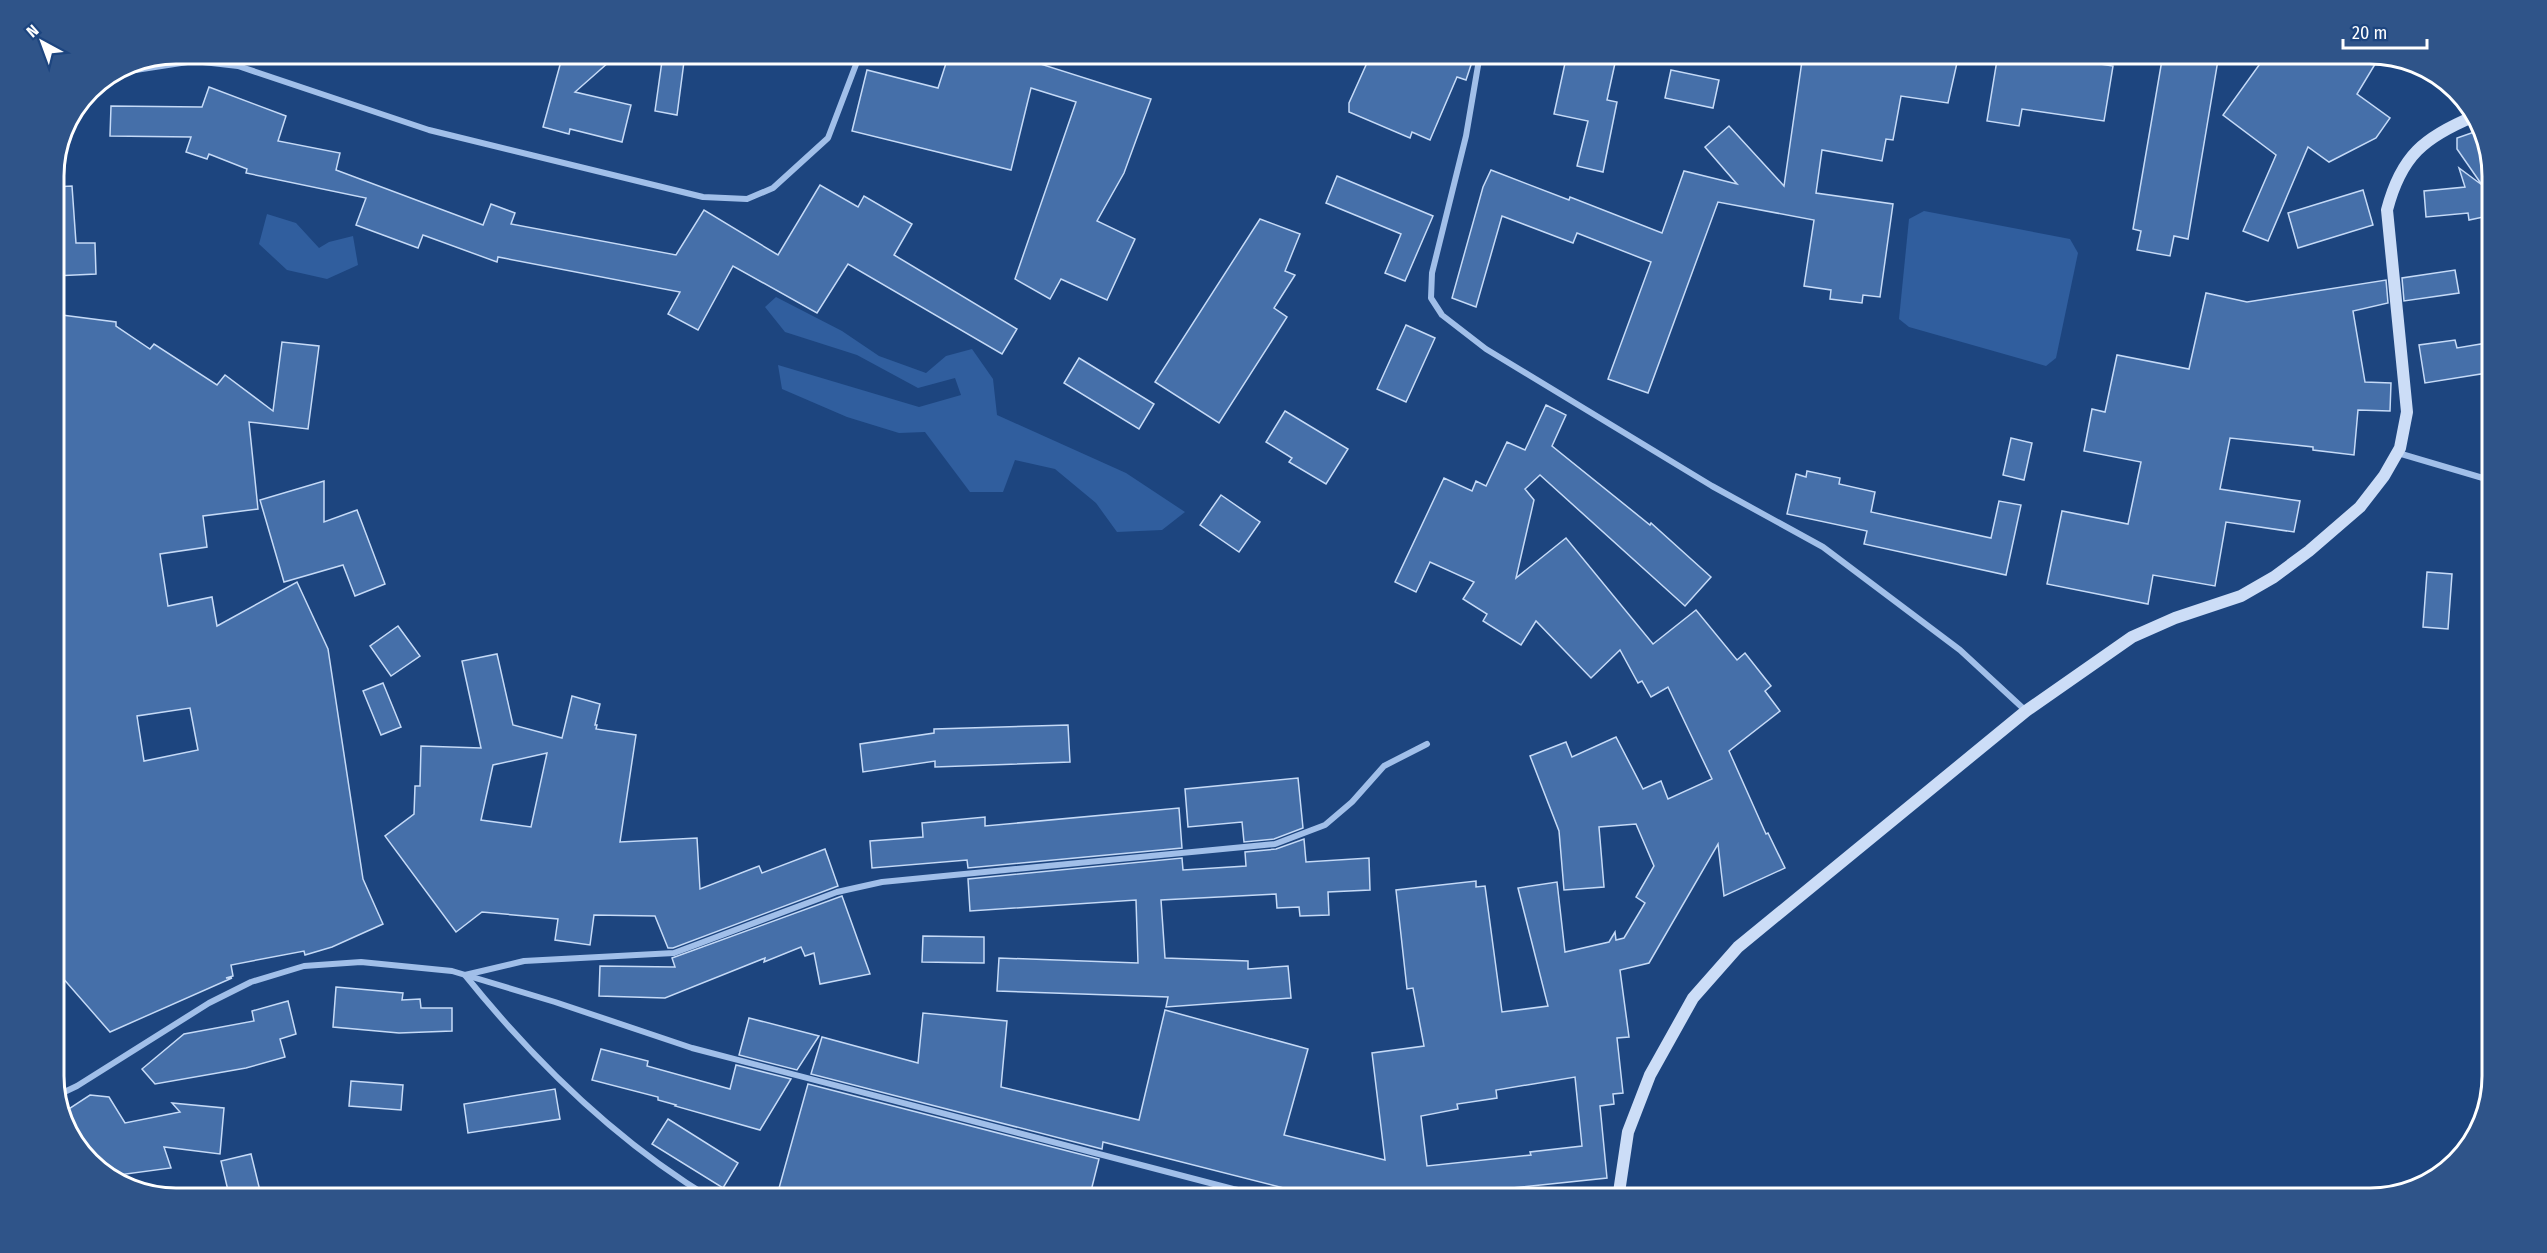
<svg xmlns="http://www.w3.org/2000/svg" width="2547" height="1253" font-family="'Fira Sans Condensed',sans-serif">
  <rect width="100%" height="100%" fill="#1d457f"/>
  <g fill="#305e9e">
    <polygon points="1924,211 2070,239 2078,253 2056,358 2046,366 1909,327 1899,319 1909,219"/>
    <polygon points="267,214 296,223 319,248 329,242 353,236 358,265 327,279 287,270 259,244"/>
    <polygon points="776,297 842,331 879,356 926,373 946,356 972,349 993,379 997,415 1126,473 1185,512 1162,530 1117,532 1096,503 1055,469 1015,460 1003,492 970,492 925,432 899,433 847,417 782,389 778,365 919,407 961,395 955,378 918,388 857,355 785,332 765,307"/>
  </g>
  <g fill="#456fa9" stroke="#c5daf7" stroke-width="1.5" fill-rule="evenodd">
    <polygon points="563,54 618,54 575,92 631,105 622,142 570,129 569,134 543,127"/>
    <polygon points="663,54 685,54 677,115 655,111"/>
    <polygon points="949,54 1009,54 1151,99 1124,173 1097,221 1135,239 1107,300 1061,279 1050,299 1015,279 1076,102 1031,88 1011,170 852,131 867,70 938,88"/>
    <polygon points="1371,54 1466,54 1465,56 1473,59 1466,80 1457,77 1430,140 1412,132 1410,138 1349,112 1349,103"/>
    <polygon points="1567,54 1617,54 1607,100 1617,102 1603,172 1577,166 1588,121 1554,114"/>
    <polygon points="1803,54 1899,54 1921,58 1922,54 1959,54 1948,103 1901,96 1893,140 1886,139 1882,161 1822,150 1816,193 1893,204 1880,297 1863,295 1862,303 1830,299 1831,290 1804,286 1814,220 1718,202 1648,393 1608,379 1651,262 1577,233 1573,243 1502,216 1476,307 1452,298 1483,187 1491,170 1569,200 1570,197 1662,233 1684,171 1737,184 1705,147 1729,126 1784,186"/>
    <polygon points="1998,54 2037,54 2113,66 2104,121 2022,109 2019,126 1987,121"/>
    <polygon points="2163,54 2219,54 2188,239 2174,236 2170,256 2137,250 2141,231 2133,229"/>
    <polygon points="2267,54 2370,54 2380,56 2357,94 2390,118 2376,138 2329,162 2308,147 2268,241 2243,231 2276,155 2223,115"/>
    <polygon points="1671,70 1719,80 1713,108 1665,98"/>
    <polygon points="209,87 286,116 278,141 340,153 336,170 483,225 491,204 515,213 511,224 676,255 704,210 778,255 820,185 858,207 864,196 912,224 894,255 1017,329 1002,354 848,264 817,313 733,266 698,330 668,314 680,292 498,257 497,262 423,235 418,248 356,225 366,198 246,173 247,169 209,154 207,159 186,152 191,137 110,136 111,106 202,107"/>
    <polygon points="2480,130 2493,169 2493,215 2469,220 2468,213 2426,217 2424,191 2465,187 2459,168 2482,185 2457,149 2457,138"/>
    <polygon points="1337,176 1433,216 1405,281 1385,273 1401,234 1326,203"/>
    <polygon points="72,186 76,243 95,243 96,274 54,276 54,187"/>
    <polygon points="2363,190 2373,225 2298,248 2288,213"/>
    <polygon points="1260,219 1300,234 1285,271 1295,275 1274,308 1287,317 1219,423 1155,382"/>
    <polygon points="2455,270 2459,293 2404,301 2402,278"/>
    <polygon points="2386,280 2388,303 2353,311 2365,382 2391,383 2390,411 2358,410 2354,455 2313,450 2313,447 2230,438 2220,489 2300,501 2294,532 2226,522 2215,586 2153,575 2148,604 2047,584 2062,511 2128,524 2141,462 2084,451 2092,409 2105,412 2117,355 2189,369 2206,293 2247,302"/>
    <path d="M54,314L116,322V326L150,349L154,344L217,385L225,375L273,411L282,342L319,346L308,429L249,422L258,509L203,516L207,547L160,554L168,606L212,597L217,626L297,582L328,649L363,879L383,924L332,947L305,955L304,951L231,965L233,976L226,978H232L110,1032L54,968ZM190,708L198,750L144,761L137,716Z"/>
    <polygon points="1406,325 1435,338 1406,402 1377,389"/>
    <polygon points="2455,340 2457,348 2493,342 2493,372 2425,383 2419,345"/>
    <polygon points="1079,358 1154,404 1139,429 1064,383"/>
    <path d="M1546,405L1566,415L1552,446L1650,525L1651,523L1711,577L1685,606L1540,475L1525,489L1534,500L1516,578L1566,538L1653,644L1696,610L1737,660L1745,653L1771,686L1765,691L1780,711L1729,751L1766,834L1768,833L1785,868L1724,896L1718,844L1649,963L1620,970L1629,1037L1617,1038L1623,1093L1613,1094L1614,1104L1600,1106L1607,1178L1427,1197L1331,1192L1329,1199H1327L1103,1142L1102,1149L811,1074L822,1037L918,1063L923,1013L1007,1021L1001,1087L1139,1120L1165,1010L1308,1049L1284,1135L1385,1160L1372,1053L1424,1046L1413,988L1407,989L1396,890L1476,881V887L1485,886L1502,1012L1548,1006L1518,888L1557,882L1565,952L1609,942L1615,932L1616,940L1624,938L1645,903L1636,897L1654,866L1636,824L1599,827L1604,887L1564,890L1559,831L1530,756L1566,742L1572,757L1616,737L1643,789L1661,781L1668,799L1712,779L1668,687L1651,697L1642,681L1638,683L1620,650L1591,678L1536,621L1521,645L1483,621L1487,614L1463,599L1474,582L1430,562L1416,592L1395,582L1444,478L1472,491L1476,481L1486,486L1507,442L1525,450ZM1575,1077L1582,1146L1530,1152L1531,1155L1427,1166L1421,1116L1458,1109L1457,1104L1497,1098L1496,1090Z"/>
    <polygon points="1285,411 1348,449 1326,484 1289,462 1292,458 1266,442"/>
    <polygon points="2011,438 2032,443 2024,480 2003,475"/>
    <polygon points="1807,471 1840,478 1839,484 1875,492 1871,512 1991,538 1999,501 2021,505 2006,575 1864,544 1867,531 1787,514 1796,474 1806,477"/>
    <polygon points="324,481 324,522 357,510 385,584 355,596 343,565 284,582 260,500"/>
    <polygon points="1221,495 1260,522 1239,552 1200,525"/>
    <polygon points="2427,572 2452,574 2448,629 2423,627"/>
    <polygon points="398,626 420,656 391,676 370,646"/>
    <path d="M497,654L513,725L562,738L572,696L600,704L595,725H597L596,729L636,735L620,842L697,838L700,889L759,866L762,873L825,849L838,886L673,948H668L655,916L594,915L590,945L555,940L558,919L482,912L456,932L385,836L414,814L415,786H420L421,746L481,748L462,661ZM547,753L531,827L481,820L493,765Z"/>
    <polygon points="383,683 401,727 381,735 363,691"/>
    <polygon points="1068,725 1070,762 935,767 935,761 863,772 860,744 934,733 934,729"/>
    <polygon points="1298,778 1303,828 1274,839 1244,842 1242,822 1188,827 1185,789"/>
    <polygon points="1179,808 1182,848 968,868 967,860 872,868 870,841 923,837 922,823 985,817 985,826"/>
    <polygon points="1304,839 1306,862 1369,858 1370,890 1328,892 1329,915 1300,916 1299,907 1277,908 1276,894 1161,900 1165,958 1248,961 1248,969 1288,966 1291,998 1166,1007 1168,997 997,991 999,958 1138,963 1136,900 970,911 968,879 1182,858 1183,870 1246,866 1245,852 1276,849"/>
    <polygon points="842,896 870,974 820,984 814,953 805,956 801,947 764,962 765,958 665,998 599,996 600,966 675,967 672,958"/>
    <polygon points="923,936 984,937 984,963 922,962"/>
    <polygon points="336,987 403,993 402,1000 420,999 421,1008 452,1008 452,1031 399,1033 333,1027"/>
    <polygon points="288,1001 296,1034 280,1039 285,1057 246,1068 155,1084 142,1069 184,1034 254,1021 252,1011"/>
    <polygon points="749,1018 819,1036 797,1070 739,1055"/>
    <polygon points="601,1049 648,1061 647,1066 730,1089 736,1065 791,1079 760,1130 675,1106 676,1105 658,1100 658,1097 592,1080"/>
    <polygon points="351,1081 403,1085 401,1110 349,1106"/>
    <polygon points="808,1084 1099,1159 1089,1199 1037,1199 1008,1192 1006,1199 776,1199"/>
    <polygon points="555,1089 560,1119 468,1133 464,1104"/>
    <polygon points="90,1095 109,1097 125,1123 180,1112 172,1103 224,1108 220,1154 164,1147 171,1168 111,1176 75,1145 64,1112"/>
    <polygon points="668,1119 738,1163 723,1188 652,1144"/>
    <polygon points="251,1154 262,1199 230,1199 221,1161"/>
  </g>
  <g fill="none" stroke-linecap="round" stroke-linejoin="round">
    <polyline stroke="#a1bfe9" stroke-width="4.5" points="194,61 202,54"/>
    <g stroke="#a1bfe9" stroke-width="6">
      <polyline points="1480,54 1466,136 1432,273 1431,298 1442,315 1486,349 1712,486 1823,547 1960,650 2026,711"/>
      <polyline points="116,73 194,61 238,66 429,130 703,197 747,199 773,188 828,138 860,54"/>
      <polyline points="2398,453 2493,481"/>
      <polyline points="58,1095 77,1086 209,1003 251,982 304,966 361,962 452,971 555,1002 692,1048 1233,1189 1282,1199"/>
      <path d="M712,1199C616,1141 535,1062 465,975L524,961L674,953L837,892L882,882L1275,844L1325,825L1352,802L1384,766L1427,744"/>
    </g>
    <path stroke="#ccddf7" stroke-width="12" d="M1618,1199L1628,1132L1650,1075L1693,998L1738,947L2026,711L2132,637L2175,618L2241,596L2274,577L2309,551L2360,507L2384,476L2400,448L2407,412L2387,210C2401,156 2424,137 2475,116"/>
  </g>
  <path d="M0 0H2547V1253H0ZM176 64H2370A112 112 0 0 1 2482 176V1076A112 112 0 0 1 2370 1188H176A112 112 0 0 1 64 1076V176A112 112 0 0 1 176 64Z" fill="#2f5489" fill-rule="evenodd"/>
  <path fill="none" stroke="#fff" stroke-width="3" d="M176 64H2370A112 112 0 0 1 2482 176V1076A112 112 0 0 1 2370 1188H176A112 112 0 0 1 64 1076V176A112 112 0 0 1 176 64Z"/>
  <g transform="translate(42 42) rotate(319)" stroke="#1d457f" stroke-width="4.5" paint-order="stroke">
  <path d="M0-4.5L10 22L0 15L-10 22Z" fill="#ffffff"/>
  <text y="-9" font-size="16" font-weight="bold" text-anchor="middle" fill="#ffffff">N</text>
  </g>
  <path d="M2343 39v9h84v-9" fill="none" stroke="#ffffff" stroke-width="3"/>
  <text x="2352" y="39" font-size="18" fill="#ffffff" stroke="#1d457f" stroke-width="4.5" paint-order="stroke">20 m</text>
</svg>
